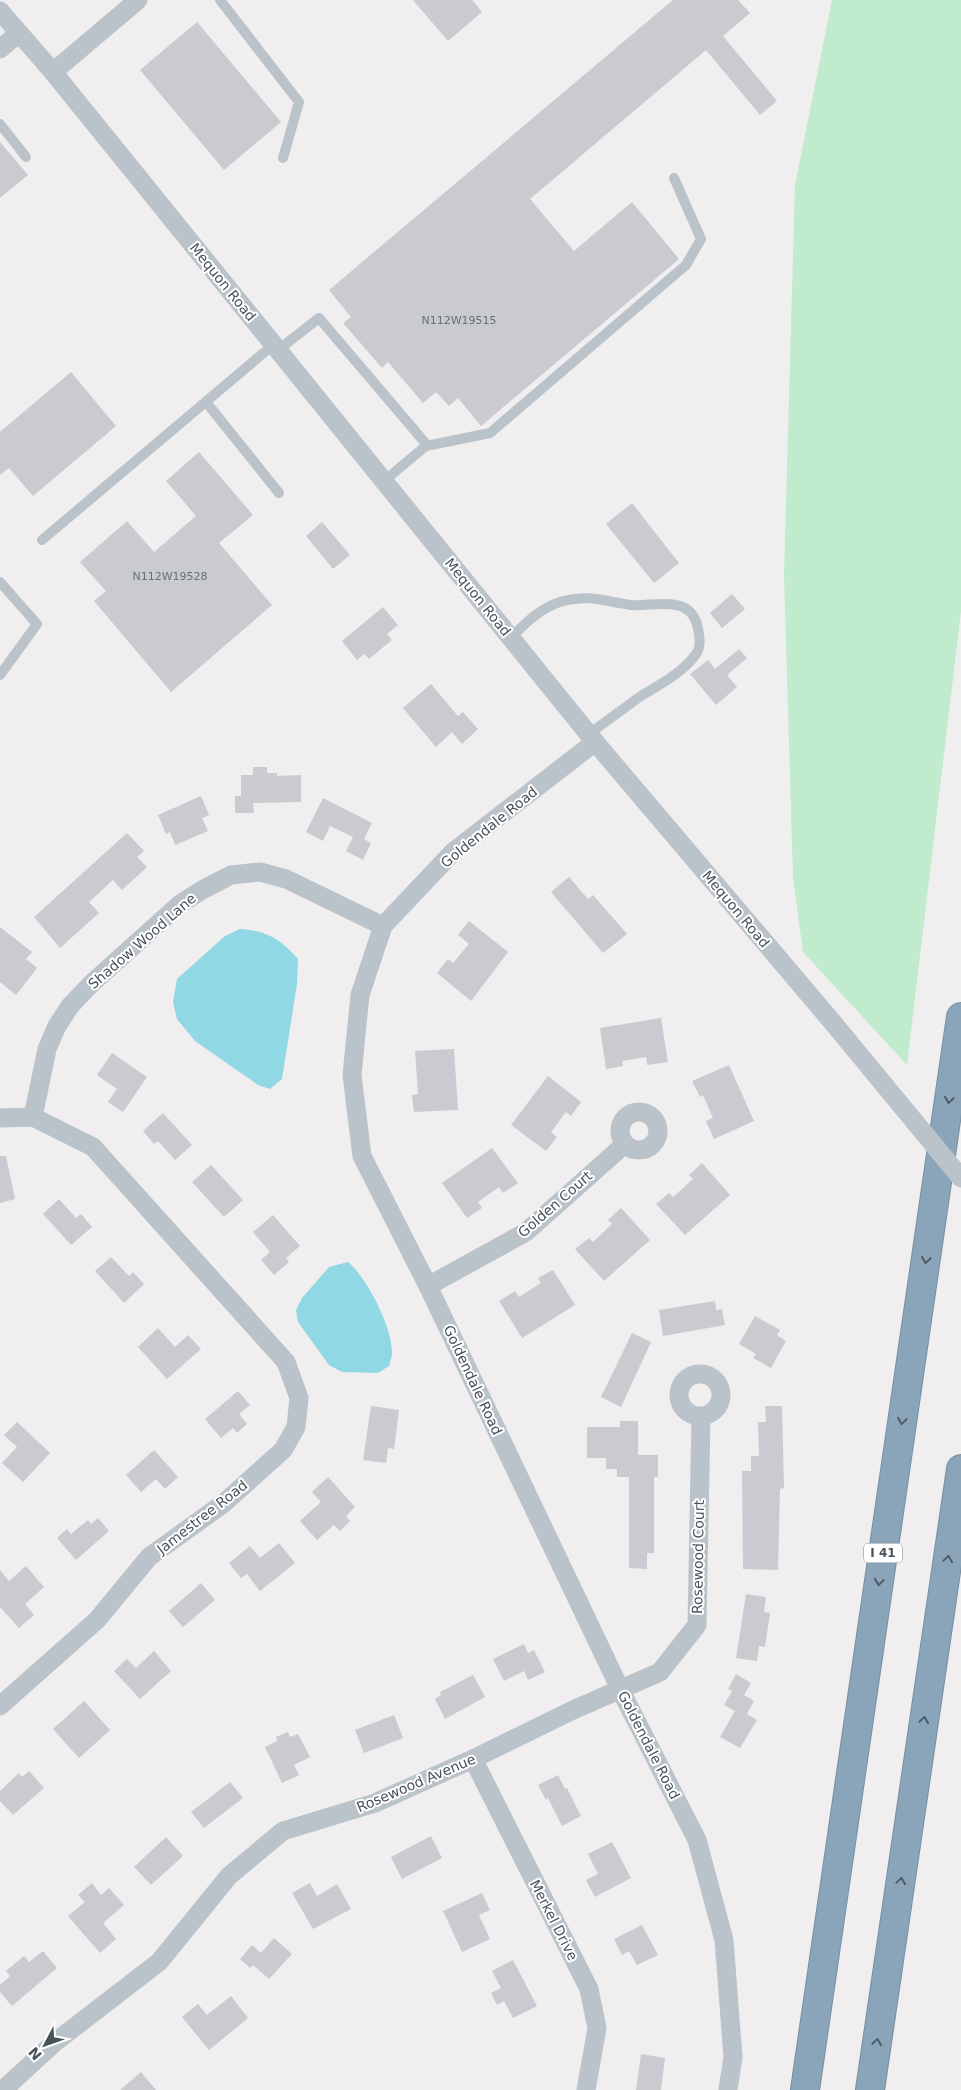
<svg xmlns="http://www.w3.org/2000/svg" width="961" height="2090" font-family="'DejaVu Sans',sans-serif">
  <rect width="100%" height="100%" fill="#f0eeee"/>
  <polygon fill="#c0ebcd" points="832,0 961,0 961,611 907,1065 803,952 793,877 784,575 795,185"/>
  <g fill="#90d8e4">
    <path d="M240,929C268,931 280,939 298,959L297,984L282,1079L270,1089L258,1085L195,1041L177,1019L173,1002L177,979L225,936Z"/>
    <path d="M348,1262C367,1278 391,1325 392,1351C393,1356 390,1361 389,1366L378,1373L342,1372L329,1365L298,1322L296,1310L302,1298L329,1267Z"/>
  </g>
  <g fill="#c9cbd0">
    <polygon points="413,0 472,0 482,12 448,41"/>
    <polygon points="673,0 738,0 750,13 723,36 777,101 760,115 706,50 530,199 574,251 632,202 679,259 481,426 458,398 449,406 436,392 423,403 388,362 382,368 343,323 351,317 329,290"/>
    <polygon points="197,22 281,122 224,170 140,70"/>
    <polygon points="0,142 28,175 0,198"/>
    <polygon points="71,372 116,426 33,496 9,468 0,475 0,432"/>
    <polygon points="199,452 253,515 219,543 272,605 171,692 94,601 106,591 80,562 127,521 154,552 196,516 166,481"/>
    <polygon points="632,503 679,563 654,583 606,524"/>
    <polygon points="322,522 350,555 333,569 306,536"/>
    <polygon points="732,594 745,609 722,628 710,613"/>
    <polygon points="383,607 398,625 387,634 392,640 369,659 364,654 357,660 342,641"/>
    <polygon points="739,649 747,658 727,675 737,687 716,705 690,674 708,660 715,669"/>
    <polygon points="431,684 458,716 463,712 478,729 462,744 452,732 436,747 403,708"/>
    <polygon points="253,767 267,767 267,773 277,773 277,776 301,775 301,802 253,803 254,813 235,813 235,796 241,796 241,775 253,775"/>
    <polygon points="201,796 209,815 202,818 208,831 175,845 170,832 166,834 158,815"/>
    <polygon points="323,798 372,823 364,839 371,843 363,860 346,851 353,837 330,826 323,841 306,832"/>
    <polygon points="127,833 144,851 137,857 147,867 122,890 113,880 89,902 99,913 60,948 34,917"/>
    <polygon points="569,877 588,899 593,895 627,934 603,953 551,892"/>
    <polygon points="469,921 508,952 471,1001 437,973 448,959 453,963 469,944 458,935"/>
    <polygon points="0,927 32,952 26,959 37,968 16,995 0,982"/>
    <polygon points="661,1018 668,1062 647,1065 646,1057 622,1061 623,1066 606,1069 600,1028"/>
    <polygon points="454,1049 458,1110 414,1112 412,1095 418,1094 415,1051"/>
    <polygon points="112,1053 147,1077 123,1112 108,1102 117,1089 97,1075"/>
    <polygon points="729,1065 754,1121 714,1139 706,1121 713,1118 703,1095 700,1097 692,1081"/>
    <polygon points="548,1076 581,1102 571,1116 566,1112 551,1132 557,1137 546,1151 511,1125"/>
    <polygon points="163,1113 192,1145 175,1160 158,1141 154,1144 143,1131"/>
    <polygon points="492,1148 518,1183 503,1193 499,1187 478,1202 482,1208 467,1218 442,1183"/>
    <polygon points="0,1156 6,1156 15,1199 0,1203"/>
    <polygon points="702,1163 730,1195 685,1235 656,1204 669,1193 673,1197 693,1179 689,1175"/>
    <polygon points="211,1165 243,1200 224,1217 192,1182"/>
    <polygon points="59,1199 76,1218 81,1214 92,1227 71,1245 43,1214"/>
    <polygon points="621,1208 650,1240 604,1281 575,1249 589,1238 593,1242 612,1224 608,1220"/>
    <polygon points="273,1215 300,1246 286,1258 289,1262 274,1275 261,1260 270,1252 253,1232"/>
    <polygon points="111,1257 129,1276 133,1272 144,1284 124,1303 95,1271"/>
    <polygon points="553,1270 575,1305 522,1338 499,1301 515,1291 519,1297 541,1283 538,1278"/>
    <polygon points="715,1301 716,1310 722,1309 725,1325 663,1336 659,1310"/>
    <polygon points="755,1316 780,1330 777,1335 786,1341 771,1368 753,1358 756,1354 739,1344"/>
    <polygon points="158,1328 175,1347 188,1335 201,1349 167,1379 138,1347"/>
    <polygon points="632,1333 651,1342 621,1407 601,1397"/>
    <polygon points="238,1391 250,1405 239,1414 247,1424 237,1433 233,1428 221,1438 205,1419"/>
    <polygon points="371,1406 399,1410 394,1449 388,1448 386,1463 363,1460"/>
    <polygon points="765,1406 782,1406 784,1488 780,1489 778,1570 743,1569 742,1471 751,1471 751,1456 759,1456 758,1422 766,1422"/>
    <polygon points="620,1421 638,1421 638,1455 658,1455 658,1477 654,1477 654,1553 647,1553 647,1569 629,1568 629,1477 617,1477 617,1469 606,1469 606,1458 587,1458 587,1427 620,1427"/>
    <polygon points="17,1422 50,1453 23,1482 2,1463 17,1447 4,1435"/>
    <polygon points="154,1450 178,1477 165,1489 156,1479 141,1492 126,1475"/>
    <polygon points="328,1477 355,1507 346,1516 350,1521 340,1531 334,1525 317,1540 300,1521 321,1502 312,1492"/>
    <polygon points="98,1518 109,1531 76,1560 57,1538 67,1529 71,1534 88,1520 91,1524"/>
    <polygon points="279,1543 295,1563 260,1591 247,1574 241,1578 229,1563 250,1546 260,1558"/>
    <polygon points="26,1566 44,1587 25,1604 34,1615 19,1628 0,1607 0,1570 9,1581"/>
    <polygon points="201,1583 215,1600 183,1627 169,1611"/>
    <polygon points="746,1594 766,1597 764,1612 770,1613 765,1647 759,1646 757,1661 736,1658"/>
    <polygon points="524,1644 528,1653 534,1650 545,1672 528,1680 524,1671 504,1681 493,1659"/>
    <polygon points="154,1651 171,1671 140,1699 114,1671 127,1659 136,1668"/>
    <polygon points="736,1674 751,1683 744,1695 754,1701 747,1714 757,1720 740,1748 720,1737 735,1711 724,1705 732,1691 728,1689"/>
    <polygon points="473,1675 485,1697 445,1719 435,1699 441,1695 440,1692"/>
    <polygon points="84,1701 110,1730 79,1758 53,1729"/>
    <polygon points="394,1715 403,1738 364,1753 355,1730"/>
    <polygon points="288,1732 290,1737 298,1734 310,1757 294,1765 299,1775 282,1783 265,1747 277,1741 276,1737"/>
    <polygon points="29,1771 44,1788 13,1815 0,1801 0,1791 19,1773 22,1777"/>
    <polygon points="558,1775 565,1789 567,1788 581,1816 562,1826 548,1798 546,1800 538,1785"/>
    <polygon points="230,1782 243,1798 204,1828 191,1812"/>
    <polygon points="431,1836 442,1858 402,1879 391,1857"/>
    <polygon points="166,1837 183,1856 151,1885 134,1867"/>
    <polygon points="612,1842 631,1878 595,1897 586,1880 598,1874 588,1854"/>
    <polygon points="92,1883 101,1895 109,1888 124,1905 103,1923 116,1939 100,1953 68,1916 85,1902 78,1895"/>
    <polygon points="310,1883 317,1896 337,1884 351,1909 313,1929 292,1893"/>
    <polygon points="482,1893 490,1910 479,1915 490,1939 462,1952 443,1911"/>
    <polygon points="642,1925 658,1955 637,1965 629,1951 622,1955 614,1939"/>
    <polygon points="274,1938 292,1954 269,1979 253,1965 250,1968 240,1959 252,1945 261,1953"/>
    <polygon points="43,1951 57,1968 12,2006 0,1992 0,1985 10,1976 6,1971 24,1956 29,1962"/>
    <polygon points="513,1960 537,2006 513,2018 504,2001 497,2005 491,1993 501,1988 492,1971"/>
    <polygon points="231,1996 248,2018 209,2050 182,2017 198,2004 207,2015"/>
    <polygon points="641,2054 665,2058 661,2090 636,2090"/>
    <polygon points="141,2072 156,2090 120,2090"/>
  </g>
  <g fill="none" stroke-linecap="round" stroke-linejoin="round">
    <g stroke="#758fa4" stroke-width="30">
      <g id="highway">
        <polyline points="805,2090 961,1017"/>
        <polyline points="870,2090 961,1469"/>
      </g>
    </g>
    <g stroke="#bac3c9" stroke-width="10">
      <polyline points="220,0 299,102 283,158"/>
      <polyline points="0,124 26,157"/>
      <polyline points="278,350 319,318 427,445 384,481"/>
      <polyline points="206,402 279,493"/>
      <polyline points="426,446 490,433 686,265 701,239 674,178"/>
      <polyline points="42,540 273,345"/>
      <polyline points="0,582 37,624 0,675"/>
      <path d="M511,638C526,622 542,607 563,601C590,594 606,602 631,605C655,607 692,593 698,629C700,637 701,647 696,654C683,673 657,686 638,698C622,710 605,722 589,734"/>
    </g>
    <g stroke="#bac3c9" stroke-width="19">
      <polyline points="0,11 53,72 595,742 834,1024"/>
      <polyline points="0,49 19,33"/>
      <polyline points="53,72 138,0"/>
      <polyline points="595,742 453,852 383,926 360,995 352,1075 362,1156 428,1286 621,1691 697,1840 724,1940 733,2057 728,2090"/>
      <circle cx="639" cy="1131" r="19"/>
      <polyline points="33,1117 47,1049 57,1026 70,1006 91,984 180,904 202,890 231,875 260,872 286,879 383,926"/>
      <polyline points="0,1118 33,1117 93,1147 286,1362 299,1398 296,1427 283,1450 224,1503 149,1557 97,1620 0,1706"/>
      <polyline points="428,1286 526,1232 625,1144"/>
      <circle cx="700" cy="1395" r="21"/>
      <polyline points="473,1759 589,1989 597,2028 586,2090"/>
      <polyline points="3,2090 54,2043 159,1962 229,1876 283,1831 375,1803 473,1759 573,1710 660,1672 697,1625 701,1416"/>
    </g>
    <use href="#highway" stroke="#8aa4b9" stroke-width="28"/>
    <polyline stroke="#bac3c9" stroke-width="19" points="834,1024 961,1178"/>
  </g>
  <defs><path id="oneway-chevron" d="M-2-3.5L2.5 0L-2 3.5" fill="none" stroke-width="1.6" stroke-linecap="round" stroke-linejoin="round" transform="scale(1.25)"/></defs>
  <g stroke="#4f5a63">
    <use href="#oneway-chevron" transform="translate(949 1100) rotate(98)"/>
    <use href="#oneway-chevron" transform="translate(926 1260) rotate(98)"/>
    <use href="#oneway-chevron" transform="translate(902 1421) rotate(98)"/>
    <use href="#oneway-chevron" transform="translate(948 1559) rotate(-82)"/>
    <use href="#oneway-chevron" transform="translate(879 1582) rotate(98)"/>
    <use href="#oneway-chevron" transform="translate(924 1720) rotate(-82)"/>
    <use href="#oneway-chevron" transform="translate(901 1881) rotate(-82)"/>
    <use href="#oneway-chevron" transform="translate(877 2042) rotate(-82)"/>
  </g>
  <g text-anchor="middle" stroke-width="4" stroke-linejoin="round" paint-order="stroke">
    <g font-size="11" fill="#687077">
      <text x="459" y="324">N112W19515</text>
      <text x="170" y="580">N112W19528</text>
    </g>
    <rect fill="#fff" stroke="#7f868b" stroke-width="1" x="864" y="1543.5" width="38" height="19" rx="4"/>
    <g font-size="12" font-weight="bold" fill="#485259">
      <text x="883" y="1557">I 41</text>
    </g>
    <g font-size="14" fill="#485259" stroke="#fff">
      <text transform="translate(223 282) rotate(51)" y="5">Mequon Road</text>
      <text transform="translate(478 597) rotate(51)" y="5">Mequon Road</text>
      <text transform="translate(489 827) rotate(-39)" y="5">Goldendale Road</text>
      <text transform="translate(736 909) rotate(50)" y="5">Mequon Road</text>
      <text transform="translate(142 941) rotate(-41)" y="5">Shadow Wood Lane</text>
      <text transform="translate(555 1204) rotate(-41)" y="5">Golden Court</text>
      <text transform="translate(473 1380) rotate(65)" y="5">Goldendale Road</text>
      <text transform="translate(202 1517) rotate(-38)" y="5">Jamestree Road</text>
      <text transform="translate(698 1557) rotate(-89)" y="5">Rosewood Court</text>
      <text transform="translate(649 1745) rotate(63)" y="5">Goldendale Road</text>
      <text transform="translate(416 1783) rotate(-23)" y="5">Rosewood Avenue</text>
      <text transform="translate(554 1920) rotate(63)" y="5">Merkel Drive</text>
    </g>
  </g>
  <g transform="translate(45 2045) rotate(229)" stroke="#ffffff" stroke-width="4" paint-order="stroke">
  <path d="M0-4L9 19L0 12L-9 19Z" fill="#485259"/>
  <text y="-8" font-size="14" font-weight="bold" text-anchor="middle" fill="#485259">N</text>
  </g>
</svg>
